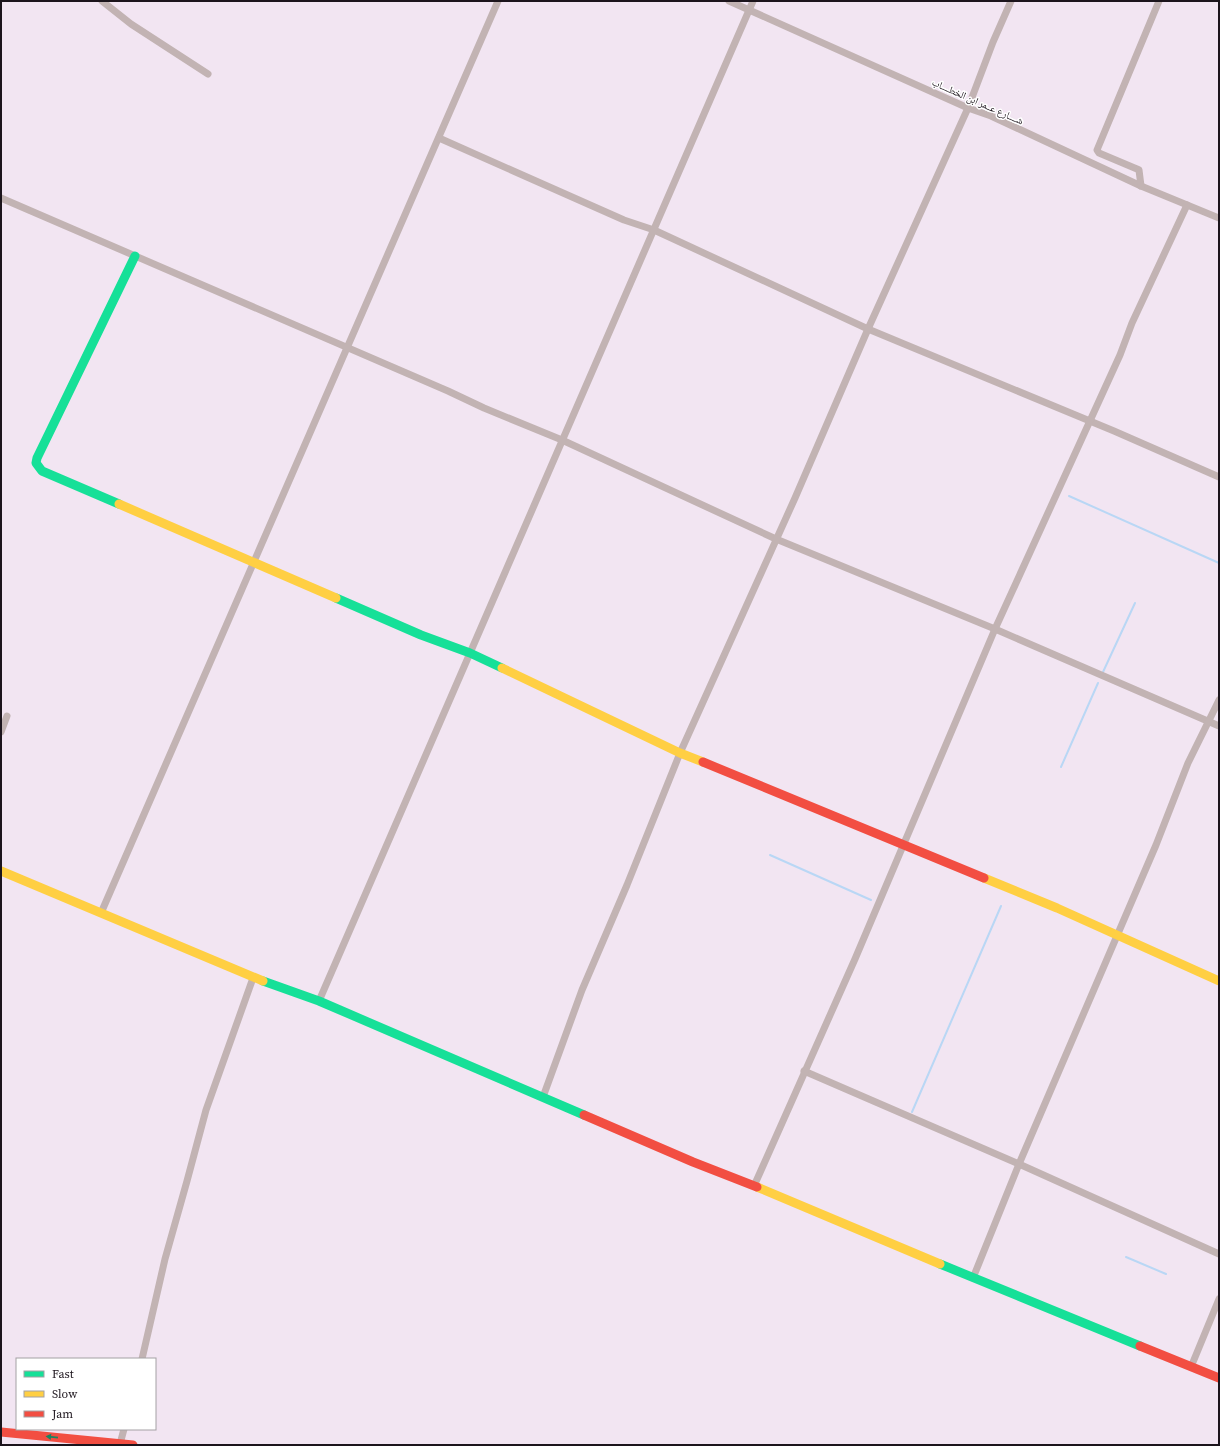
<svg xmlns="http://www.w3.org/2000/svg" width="1220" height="1446" font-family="'Source Serif 4','Noto Naskh Arabic',serif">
  <rect width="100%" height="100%" fill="#f2e5f2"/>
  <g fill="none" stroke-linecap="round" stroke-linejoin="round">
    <g stroke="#b9d7f5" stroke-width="2">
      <polyline points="1069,496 1219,563"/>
      <polyline points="1103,672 1135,603"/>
      <polyline points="1061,767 1098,683"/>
      <polyline points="770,855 871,900"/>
      <polyline points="912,1112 1001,906"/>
      <polyline points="1126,1257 1166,1274"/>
    </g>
    <g stroke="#c2b3b3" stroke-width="7">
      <polyline points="102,1 131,24 208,74"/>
      <polyline points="729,1 968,108 991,116 1141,186 1219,218"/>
      <polyline points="439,138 624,220 654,230 868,329 1114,431 1219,477"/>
      <polyline points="1141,186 1139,170 1137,169 1099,153 1097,150 1159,1"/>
      <polyline points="1,198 448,391 484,408 562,440 776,539 995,629 1219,726"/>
      <polyline points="1,732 7,716"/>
      <polyline points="101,913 498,1"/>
      <polyline points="319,1001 753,1"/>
      <polyline points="804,1071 1019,1164 1219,1254"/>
      <polyline points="543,1097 582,990 627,885 680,753 795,498 868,329 968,108 993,42 1011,1"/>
      <polyline points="754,1186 855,959 995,629 1120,355 1132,323 1187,205"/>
      <polyline points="973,1278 1019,1164 1156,845 1188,763 1219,700"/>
      <polyline points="142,1359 165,1259 187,1181 206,1110 253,978"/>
      <polyline points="1191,1367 1219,1299"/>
      <polyline points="120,1444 124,1429"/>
    </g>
    <g stroke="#16e098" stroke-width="9">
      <polyline points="119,504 42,471 36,463 37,458 135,256"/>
      <polyline points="336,598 421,635 470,653 502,668"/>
      <polyline points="263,981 319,1001 584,1115"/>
      <polyline points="940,1264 1140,1346"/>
    </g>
    <g stroke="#ffcf43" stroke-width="9">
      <polyline points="119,504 336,598"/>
      <polyline points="502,668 680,753 703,762"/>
      <polyline points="1,871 263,981"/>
      <polyline points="984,878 1057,908 1219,981"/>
      <polyline points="757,1187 940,1264"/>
    </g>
    <g stroke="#f24e42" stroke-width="9">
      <polyline points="703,762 984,878"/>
      <polyline points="584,1115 693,1162 757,1187"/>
      <polyline points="1140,1346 1219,1378"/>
      <polyline points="1,1432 133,1445"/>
    </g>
  </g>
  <defs><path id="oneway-solid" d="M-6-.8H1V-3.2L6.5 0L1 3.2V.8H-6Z"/></defs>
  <use fill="#198460" href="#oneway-solid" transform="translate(52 1437) rotate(-174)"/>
  <g text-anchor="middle" stroke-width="3" stroke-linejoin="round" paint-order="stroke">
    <g font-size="10" fill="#1c141c" stroke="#fff">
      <text transform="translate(978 101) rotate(24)" y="4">شــــارع عــمر ابن الخطــــاب</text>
    </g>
  </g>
  <rect width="1220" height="1446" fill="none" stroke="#1c141c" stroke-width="4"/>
  <rect x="16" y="1358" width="140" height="72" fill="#ffffff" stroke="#a4a1a4"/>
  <rect x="24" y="1371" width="20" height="6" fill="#16e098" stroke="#a4a1a4"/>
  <text x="52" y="1378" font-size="12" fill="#1c141c">Fast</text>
  <rect x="24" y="1391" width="20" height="6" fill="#ffcf43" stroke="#a4a1a4"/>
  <text x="52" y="1398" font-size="12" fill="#1c141c">Slow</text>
  <rect x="24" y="1411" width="20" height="6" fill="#f24e42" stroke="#a4a1a4"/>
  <text x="52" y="1418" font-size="12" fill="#1c141c">Jam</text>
</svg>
